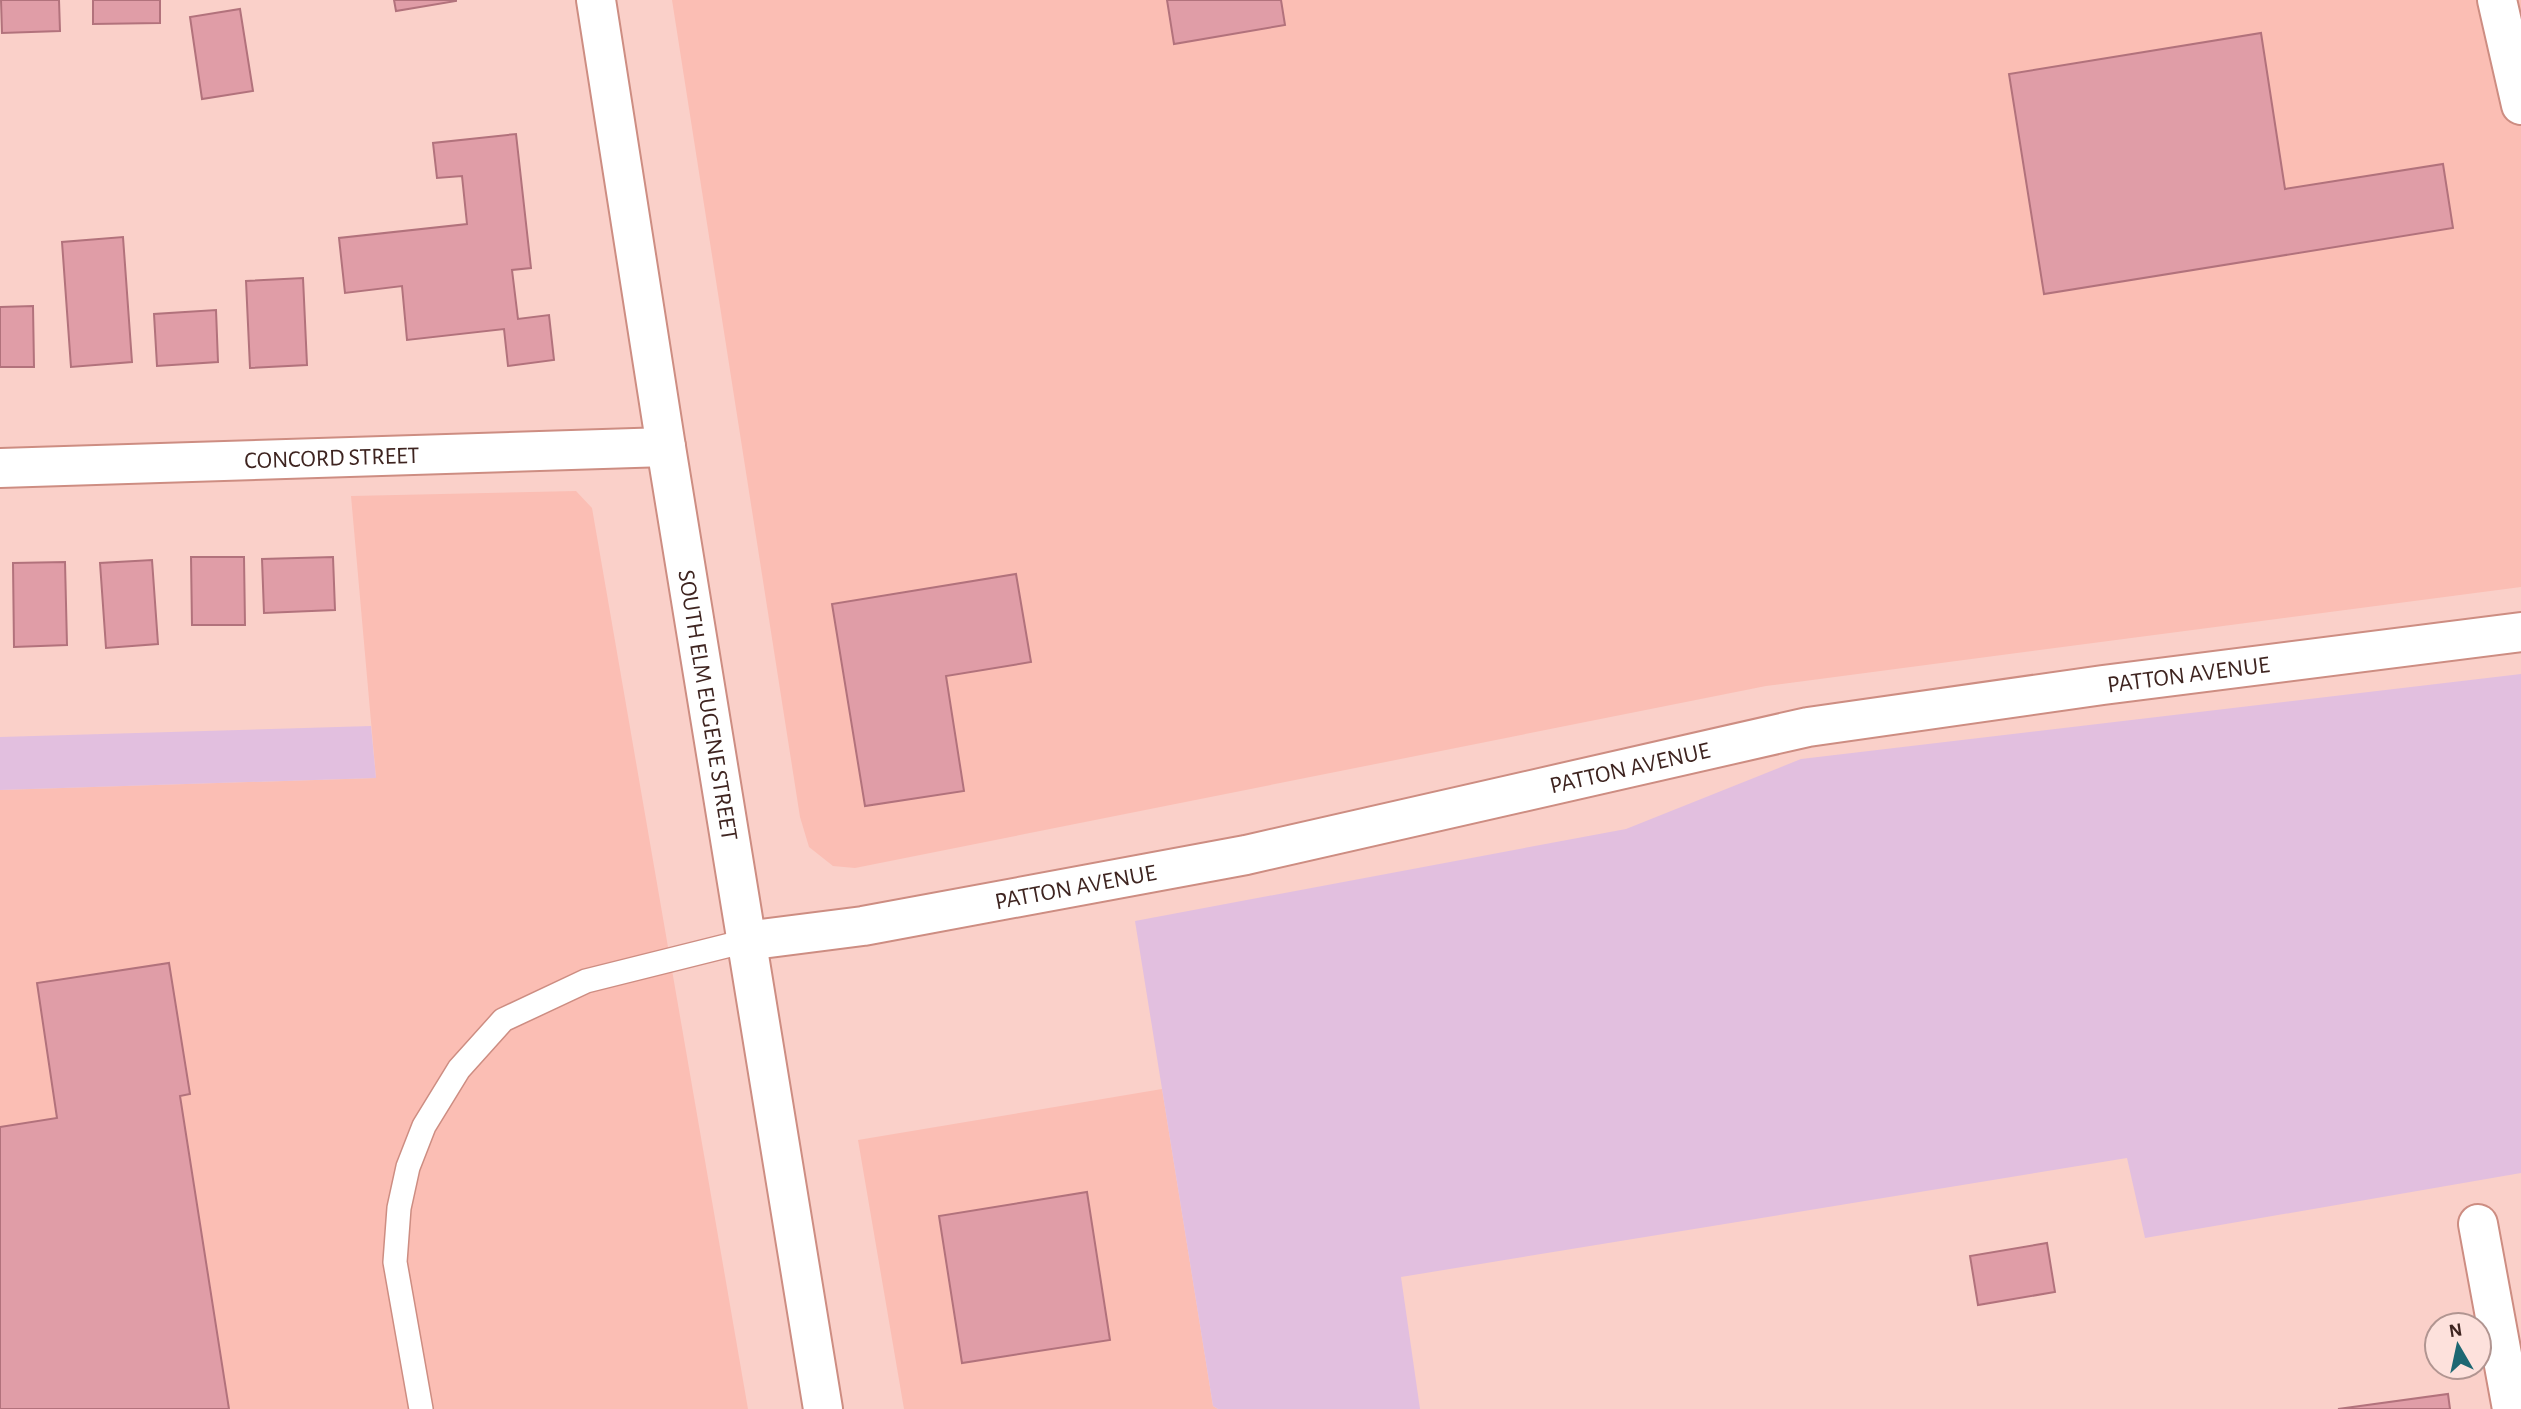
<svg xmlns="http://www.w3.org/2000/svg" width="2521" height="1409" font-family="'Alegreya Sans',sans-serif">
  <rect width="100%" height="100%" fill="#fad0c9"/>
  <g fill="#fbbeb4">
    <polygon points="672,0 2521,0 2521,587 1766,686 855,868 833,866 809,847 800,817"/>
    <polygon points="576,491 592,508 748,1409 0,1409 0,790 376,778 351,496"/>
    <polygon points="1162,1089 1213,1406 1218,1409 904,1409 858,1140"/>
  </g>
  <g fill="#e2bfdf">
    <polygon points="2521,674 2521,1173 2145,1238 2127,1158 1401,1277 1420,1409 1218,1409 1213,1406 1135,921 1626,829 1801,759"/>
    <polygon points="371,726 376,778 0,790 0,737"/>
  </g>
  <g fill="#e09da7" stroke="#b2727c" stroke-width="2">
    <polygon points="1,0 59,0 60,31 2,33"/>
    <polygon points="93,0 160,0 160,23 93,24"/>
    <polygon points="394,0 456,0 456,1 396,11"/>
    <polygon points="1167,0 1281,0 1285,25 1174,44"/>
    <polygon points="240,9 253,91 202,99 190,17"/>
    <polygon points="2261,33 2285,189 2443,164 2453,228 2044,294 2009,74"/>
    <polygon points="516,134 531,268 512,270 518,319 549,315 554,360 508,366 504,329 407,340 402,286 345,293 339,238 467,224 462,176 437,178 433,143"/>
    <polygon points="123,237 132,362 71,367 62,242"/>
    <polygon points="303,278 307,365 250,368 246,281"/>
    <polygon points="33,306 34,367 0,367 0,307"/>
    <polygon points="216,310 218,362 157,366 154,314"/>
    <polygon points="191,557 244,557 245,625 192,625"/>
    <polygon points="333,557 335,610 264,613 262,559"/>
    <polygon points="152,560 158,644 106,648 100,563"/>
    <polygon points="65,562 67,645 14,647 13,563"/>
    <polygon points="1016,574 1031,662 946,676 964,791 865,806 832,604"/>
    <polygon points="169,963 190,1094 180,1096 229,1409 0,1409 0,1127 57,1118 37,983"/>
    <polygon points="1087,1192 1110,1340 962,1363 939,1216"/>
    <polygon points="2047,1243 2055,1292 1978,1305 1970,1256"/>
    <polygon points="2448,1394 2450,1409 2338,1409"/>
  </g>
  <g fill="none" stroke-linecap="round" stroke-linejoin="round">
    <g stroke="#cd8d82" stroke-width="26">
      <polyline id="lane" points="421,1409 395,1262 399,1208 408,1167 424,1126 459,1069 503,1020 586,981 746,941"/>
    </g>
    <g stroke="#cd8d82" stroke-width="42">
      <g id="street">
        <polyline points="2497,0 2521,105"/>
        <path id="s1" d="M0,468L666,447"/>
        <polyline points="2478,1224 2512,1409"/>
      </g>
    </g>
    <g stroke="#cd8d82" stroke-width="42">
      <g id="secondary">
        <path id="s2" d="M596,0L666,447L823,1409"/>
        <path id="s3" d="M746,941L863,926L1246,855L1808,727L2103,685L2521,632"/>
      </g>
    </g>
    <use href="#lane" stroke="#fff" stroke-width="23"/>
    <use href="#street" stroke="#fff" stroke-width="38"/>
    <use href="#secondary" stroke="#fff" stroke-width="38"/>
  </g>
  <g text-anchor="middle" stroke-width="5" stroke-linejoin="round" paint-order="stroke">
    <g font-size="24" fill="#3e2420" stroke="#fde1dc">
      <text dy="8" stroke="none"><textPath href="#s1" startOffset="332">CONCORD STREET</textPath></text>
      <text dy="8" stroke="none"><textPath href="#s3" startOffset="1468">PATTON AVENUE</textPath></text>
      <text dy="8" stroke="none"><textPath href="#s2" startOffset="714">SOUTH ELM EUGENE STREET</textPath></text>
      <text dy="8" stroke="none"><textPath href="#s3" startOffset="901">PATTON AVENUE</textPath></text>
      <text dy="8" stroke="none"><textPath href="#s3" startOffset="334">PATTON AVENUE</textPath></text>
    </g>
  </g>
  <g transform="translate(2458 1346) rotate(351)"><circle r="33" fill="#fde1dc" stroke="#b19591" stroke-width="2"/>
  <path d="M0-5L12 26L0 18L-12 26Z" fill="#1d6772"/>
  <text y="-10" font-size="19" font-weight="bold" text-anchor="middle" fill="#3e2420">N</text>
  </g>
</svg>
